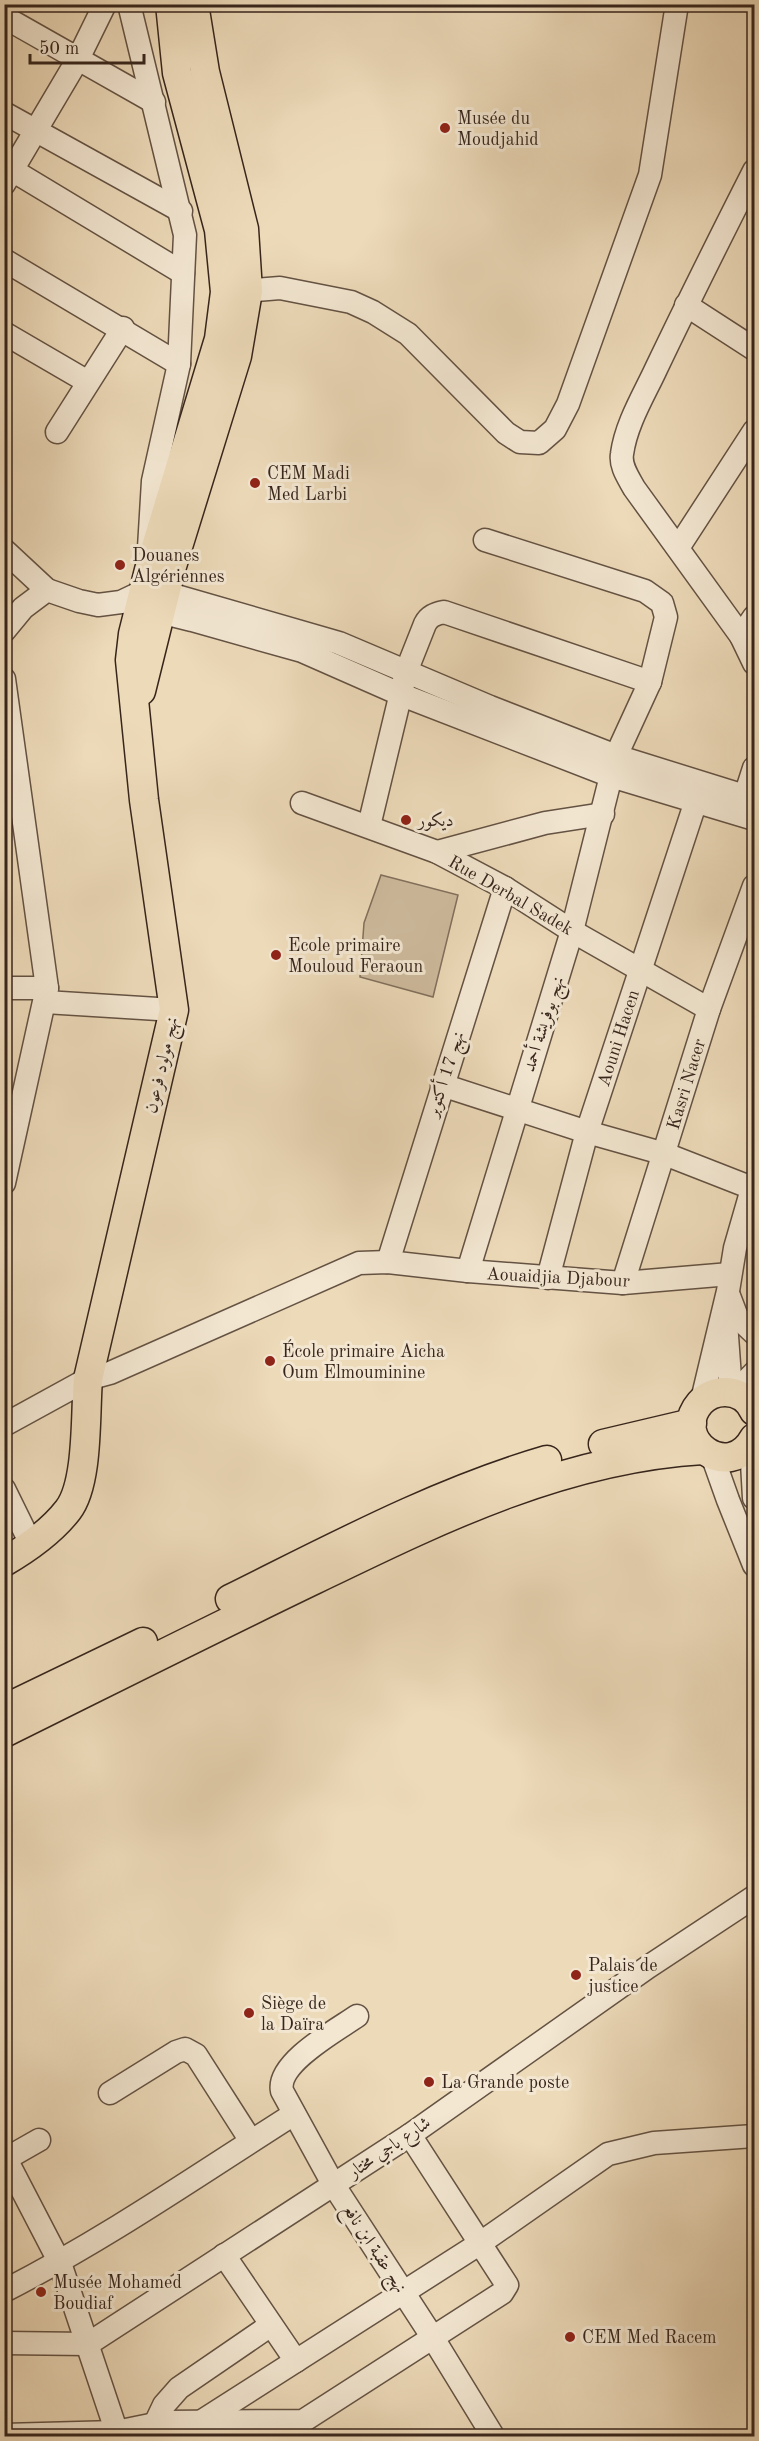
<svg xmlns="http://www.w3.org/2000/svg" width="759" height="2441" font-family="'Old Standard TT',Amiri,serif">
  <rect width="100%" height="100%" fill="#eddab9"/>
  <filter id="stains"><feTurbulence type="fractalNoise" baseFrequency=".00333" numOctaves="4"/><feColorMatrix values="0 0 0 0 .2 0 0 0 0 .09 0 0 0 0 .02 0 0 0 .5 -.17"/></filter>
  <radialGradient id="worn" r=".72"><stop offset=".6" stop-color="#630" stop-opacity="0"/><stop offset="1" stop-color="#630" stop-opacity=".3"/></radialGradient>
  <polygon fill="#cebb9e" stroke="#82705d" stroke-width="1.5" points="381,875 458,895 433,997 360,977 364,923"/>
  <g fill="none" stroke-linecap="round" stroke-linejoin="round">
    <g stroke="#645243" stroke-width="25">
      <g id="minor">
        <polyline points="129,4 185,235 179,364 153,481 149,548"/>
        <polyline points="4,17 154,102"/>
        <polyline points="4,113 181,211"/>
        <polyline points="12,170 183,273"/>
        <path d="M754,171C721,236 688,302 656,369C644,395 626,424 622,454C620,466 628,477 634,488L741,636L754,663"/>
        <polyline points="4,184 78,59 105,4"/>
        <polyline points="4,260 179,364"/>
        <polyline points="231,292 280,288 351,302 373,312 408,334 506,433 520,442 539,443 555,429 568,404 650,175 677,4"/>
        <polyline points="686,305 754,349"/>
        <polyline points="4,333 88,382"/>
        <polyline points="57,432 123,328"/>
        <polyline points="485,540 645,591 662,603 666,617 650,682"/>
        <polyline points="678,548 754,431"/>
        <polyline points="4,550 47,590"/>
        <polyline points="144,612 160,612 192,620 302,651 402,695 611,776 754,819"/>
        <polyline points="4,631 23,608 47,590 79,601 98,605 121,602 144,591 166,593 339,643 490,707 616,756 754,799"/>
        <polyline points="741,636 754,617"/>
        <polyline points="4,679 47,988 4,1183"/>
        <polyline points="745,796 754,768"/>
        <polyline points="302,803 437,852 505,888 572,931 709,1009"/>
        <path d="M369,826L406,672L425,624C429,616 435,614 444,612L650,682L616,756L572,931L468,1271"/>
        <polyline points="437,852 545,823 603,814"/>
        <polyline points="4,988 47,988"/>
        <polyline points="45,1002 174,1010"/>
        <polyline points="442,1085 587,1132 665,1154 752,1188"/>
        <polyline points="388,1262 505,888"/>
        <polyline points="548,1278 587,1132 696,801"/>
        <polyline points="623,1283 709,1009 754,886"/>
        <polyline points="729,1296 737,1317 754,1333"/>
        <polyline points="726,1322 731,1392"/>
        <polyline points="734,1393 754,1373"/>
        <polyline points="702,1400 728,1291 735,1248 754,1182"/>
        <polyline points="4,1425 88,1379 110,1373 359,1263 388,1262 468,1271 623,1283 730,1274"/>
        <polyline points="751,1445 754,1498"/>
        <polyline points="712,1455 728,1500 754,1565"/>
        <polyline points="4,1489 32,1546"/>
        <path d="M357,2016C337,2030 276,2063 282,2091L333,2184L433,2338L493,2436"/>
        <polyline points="110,2093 176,2052 185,2049 196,2055 251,2141"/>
        <polyline points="6,2159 60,2263 118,2436"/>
        <polyline points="4,2160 39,2140"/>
        <polyline points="224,2255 296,2361"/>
        <path d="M4,2291C106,2239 198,2175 294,2114"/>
        <polyline points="4,2343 88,2344 410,2135 648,1967 754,1897"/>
        <polyline points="202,2421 479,2244 608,2154 654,2143 754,2136"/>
        <polyline points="155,2424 164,2405 179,2388 271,2325"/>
        <polyline points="4,2435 116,2432 165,2422 303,2421 502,2293 507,2285 410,2135"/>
      </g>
    </g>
    <g stroke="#37251c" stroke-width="31">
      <g id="major">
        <polyline points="141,691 172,566 237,356 248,291 244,229 205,72 194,4"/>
        <path d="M754,1411C749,1400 739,1392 725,1392C716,1392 706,1396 700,1403C669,1439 729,1484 754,1438"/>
        <polyline points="603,1444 692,1423"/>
        <path d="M4,1562C28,1548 51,1532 68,1510C89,1483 85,1412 88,1379L174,1010L144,800L130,660L133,634L149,570L219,339L225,292L219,230L177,73L170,4"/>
        <path d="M230,1599C333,1548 437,1492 547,1460"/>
        <polyline points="4,1709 143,1642"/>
        <path d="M4,1733C107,1682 210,1630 314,1580C438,1520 563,1458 703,1450"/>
      </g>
    </g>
    <use href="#minor" stroke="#f3e7d2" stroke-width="22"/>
    <use href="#major" stroke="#eddab9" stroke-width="28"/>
  </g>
  <g fill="#8f2418" stroke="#f3e7d2" stroke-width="2">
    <circle cx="445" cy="128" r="6"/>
    <circle cx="255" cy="483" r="6"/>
    <circle cx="120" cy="565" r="6"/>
    <circle cx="406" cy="820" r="6"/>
    <circle cx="276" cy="955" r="6"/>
    <circle cx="270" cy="1361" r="6"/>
    <circle cx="576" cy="1975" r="6"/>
    <circle cx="249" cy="2013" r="6"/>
    <circle cx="429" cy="2082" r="6"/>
    <circle cx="41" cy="2292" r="6"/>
    <circle cx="570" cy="2337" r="6"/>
  </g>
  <g text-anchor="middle" stroke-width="6" stroke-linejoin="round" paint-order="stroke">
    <g font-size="18" fill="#37251c" stroke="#f3e7d2" text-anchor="start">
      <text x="457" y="124">Musée du<tspan x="457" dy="21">Moudjahid</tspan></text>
      <text x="267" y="479">CEM Madi<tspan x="267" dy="21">Med Larbi</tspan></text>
      <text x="132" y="561">Douanes<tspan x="132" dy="21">Algériennes</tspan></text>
      <text x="418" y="826">ديكور</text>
      <text x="288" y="951">Ecole primaire<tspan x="288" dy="21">Mouloud Feraoun</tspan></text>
      <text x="282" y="1357">École primaire Aicha<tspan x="282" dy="21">Oum Elmouminine</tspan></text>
      <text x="588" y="1971">Palais de<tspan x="588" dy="21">justice</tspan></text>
      <text x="261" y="2009">Siège de<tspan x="261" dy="21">la Daïra</tspan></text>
      <text x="441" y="2088">La Grande poste</text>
      <text x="53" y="2288">Musée Mohamed<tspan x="53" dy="21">Boudiaf</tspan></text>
      <text x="582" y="2343">CEM Med Racem</text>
    </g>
    <g font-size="18" fill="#37251c" stroke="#f3e7d2">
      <text transform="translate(511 895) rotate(30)" y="6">Rue Derbal Sadek</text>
      <text transform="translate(543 1024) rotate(-72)" y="6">نهج بوفريشة أحمد</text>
      <text transform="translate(618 1038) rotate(-72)" y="6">Aouni Hacen</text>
      <text transform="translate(161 1065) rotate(-77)" y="6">نهج مولود فرعون</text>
      <text transform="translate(445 1074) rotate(-72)" y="6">نهج 17 أكتوبر</text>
      <text transform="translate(686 1084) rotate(-73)" y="6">Kasri Nacer</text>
      <text transform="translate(558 1277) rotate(3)" y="6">Aouaidjia Djabour</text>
      <text transform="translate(389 2147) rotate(-34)" y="6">شارع باجي مختار</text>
      <text transform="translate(375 2248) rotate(57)" y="6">نهج عقبة ابن نافع</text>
    </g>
  </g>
  <rect width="759" height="2441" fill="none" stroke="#eddab9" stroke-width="24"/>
  <rect x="6" y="6" width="747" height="2429" fill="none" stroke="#37251c" stroke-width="3"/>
  <rect x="12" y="12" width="735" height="2417" fill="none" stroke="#37251c" stroke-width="1.5"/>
  <path d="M30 54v9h114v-9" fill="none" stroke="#37251c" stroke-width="3"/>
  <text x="39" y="54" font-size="18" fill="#37251c" stroke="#f3e7d2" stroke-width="4.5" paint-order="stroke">50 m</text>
  <rect width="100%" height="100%" filter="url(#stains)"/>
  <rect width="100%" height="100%" fill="url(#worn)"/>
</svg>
